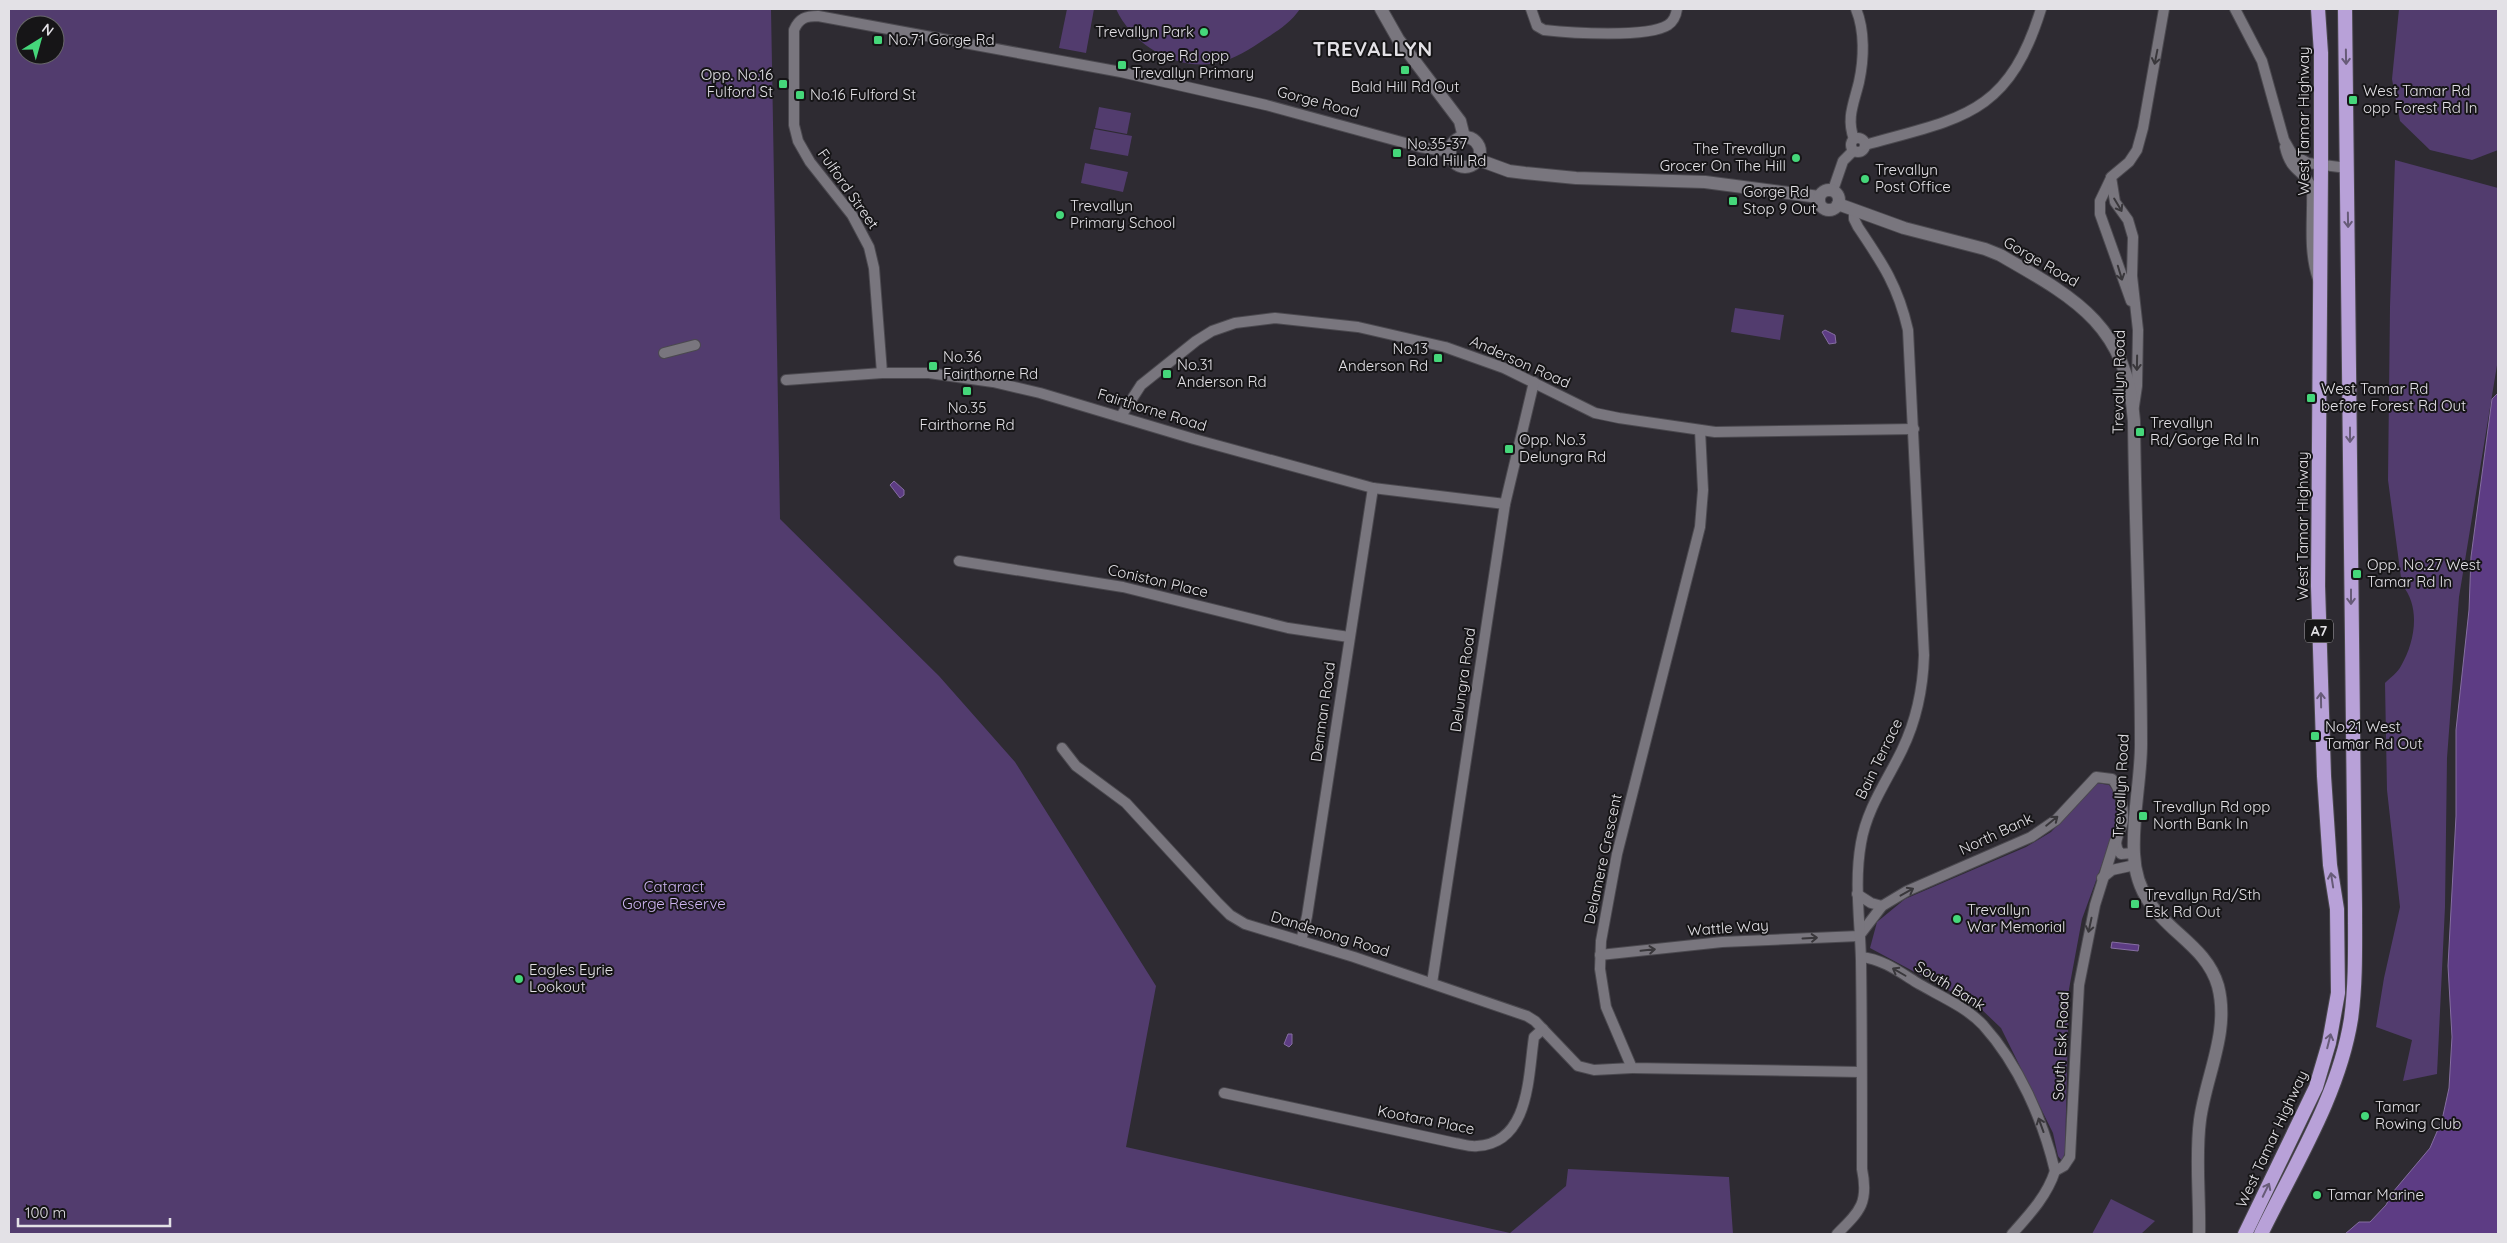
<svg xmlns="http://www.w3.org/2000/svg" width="2507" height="1243" font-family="Quicksand,sans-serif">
  <rect width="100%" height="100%" fill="#2e2b32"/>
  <g fill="#523c6e" fill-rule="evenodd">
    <path d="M9,9H771L780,519L939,676L1015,762L1156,986L1126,1147L1510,1233L1566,1186L1568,1169L1729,1177L1733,1234H9ZM25,25H55V55H25Z"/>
    <polygon points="1067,9 1094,9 1086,53 1059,48"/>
    <path d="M1116,9H1300C1291,22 1279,30 1265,39C1250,49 1235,59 1217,63C1177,71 1133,46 1116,9Z"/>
    <polygon points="2399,9 2498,9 2498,150 2472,160 2430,150 2400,121 2392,79"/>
    <polygon points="1099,107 1131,113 1127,134 1095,128"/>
    <polygon points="1094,129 1132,136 1128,156 1090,149"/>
    <path d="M2395,160L2498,188V359L2459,597L2447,758L2445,907L2437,1074L2403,1081L2412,1040L2376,1027L2384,978L2400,907L2387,790L2385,683C2390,678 2398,672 2401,666C2415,642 2421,607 2402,585L2388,480L2390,307Z"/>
    <polygon points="1085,163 1128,172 1123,192 1081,183"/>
    <polygon points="1735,308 1784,315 1780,340 1731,332"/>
    <polygon points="2097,783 2109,785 2114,792 2118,820 2082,919 2069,989 2065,1152 2062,1161 2058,1156 2053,1133 2001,1028 1978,1006 1870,948 1877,922 1905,899 2026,847 2051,832"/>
    <polygon points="2111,1199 2155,1221 2141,1234 2092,1234"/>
  </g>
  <g fill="#5d3c84" stroke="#856ea1">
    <polygon points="1825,330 1835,335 1836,343 1829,344 1822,332"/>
    <polygon points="2498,393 2498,1234 2345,1234 2359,1222 2370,1222 2386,1205 2393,1192 2430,1148 2442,1120 2449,1088 2452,1037 2448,966 2456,816 2456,730 2469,610 2471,557 2492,399"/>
    <polygon points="894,481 904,490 904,495 900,498 890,485"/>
    <polygon points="2112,942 2139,945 2138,951 2111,948"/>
    <polygon points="1288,1034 1292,1034 1292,1044 1289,1047 1284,1044"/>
  </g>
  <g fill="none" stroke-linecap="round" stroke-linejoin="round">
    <g stroke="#4b494f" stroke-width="12">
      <g id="minor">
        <path d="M1531,9L1537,26L1544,30C1570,33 1648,38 1668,25C1674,21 1676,16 1677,9"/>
        <polyline points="2235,9 2262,61 2284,140 2292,154 2308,163 2347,168"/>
        <circle cx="1858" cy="145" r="7"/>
        <path d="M1854,139C1846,118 1854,103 1859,82C1864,59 1865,31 1856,9"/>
        <path d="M1865,145C1961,118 2008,116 2041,9"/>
        <path d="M2285,147C2291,174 2305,169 2312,189C2313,219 2308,250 2318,279"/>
        <polyline points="2111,178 2100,201 2100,214 2131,301"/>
        <polyline points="1833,190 1843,161 1853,151"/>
        <polyline points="664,353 695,345"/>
        <path d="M882,373L874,268L869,247L852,215L810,162L798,141L794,125V30C799,18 806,16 818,16L1121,72L1266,105L1420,147L1450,152"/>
        <polyline points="786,380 882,373 929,373 993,382 1040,393 1194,439 1373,488 1505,504"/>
        <polyline points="2134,406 2137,386 2138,330 2132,276 2133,237 2128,220 2115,202 2111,177 2129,162 2137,150 2143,128 2164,9"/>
        <polyline points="1121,416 1141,385 1196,341 1212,331 1235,323 1275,318 1358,327 1445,347 1504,368 1595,413 1619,418 1715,432 1914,429"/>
        <polyline points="1700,430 1703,490 1700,527 1617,854 1601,941 1600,969 1606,1007 1632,1068 1861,1072"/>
        <polyline points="959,561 1123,587 1288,628 1349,637"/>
        <polyline points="1062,748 1076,766 1126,803 1217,902 1230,915 1245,924 1354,957 1527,1016 1535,1021 1578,1066 1594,1070 1632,1068"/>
        <polyline points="2102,878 2112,870 2135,865"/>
        <polyline points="1857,894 1871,903 1882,906"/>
        <polyline points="1301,941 1307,916 1373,488"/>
        <path d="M1600,955L1722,942L1859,936L1882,906L1907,891L2031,837L2056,820L2096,777L2112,779C2120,787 2124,809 2123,821C2121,833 2110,843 2121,854L2133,853"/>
        <path d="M1861,957C1883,959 1901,973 1919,984C1940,996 1966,1007 1983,1025C2019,1065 2043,1120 2055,1171"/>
        <polyline points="1432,983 1505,504 1534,382"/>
        <path d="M1224,1093L1455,1143C1462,1144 1470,1147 1477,1146C1530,1143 1528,1076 1534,1037L1543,1029"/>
        <path d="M1837,1234C1860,1211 1869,1203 1862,1169C1862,1099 1862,1029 1861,960C1860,920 1854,882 1861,843C1867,808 1887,781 1902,750C1917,719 1923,689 1924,655L1908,330C1898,286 1883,264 1858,227L1854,219V210"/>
        <path d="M2012,1234C2029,1215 2047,1196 2055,1171L2064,1166L2070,1157L2079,985L2095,905L2115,841"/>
      </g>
    </g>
    <g stroke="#4b494f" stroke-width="14">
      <g id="tertiary">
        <polyline points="1381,9 1398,39 1460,121 1464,137"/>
        <circle cx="1465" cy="152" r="15"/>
        <polyline points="1479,160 1509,171 1525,173 1576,178 1705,182 1819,197"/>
        <circle cx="1829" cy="200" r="10"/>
        <path d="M1838,204L1904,228L1985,249L2000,255C2075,298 2127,325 2134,421C2135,528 2141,636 2141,744C2141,780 2132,817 2134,854C2137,926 2203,933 2218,986C2230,1032 2206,1075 2200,1120C2195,1157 2200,1197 2199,1234"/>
      </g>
    </g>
    <g stroke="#4b494f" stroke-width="16">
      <g id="trunk">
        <polyline points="2245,1234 2316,1087 2329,1043 2338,993 2337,909 2330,865 2324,776 2318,586 2321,166 2321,53 2318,9"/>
        <path d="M2261,1234C2294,1166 2339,1095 2351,1019C2356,983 2355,945 2355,908L2345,9"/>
      </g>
    </g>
    <use href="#minor" stroke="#79767e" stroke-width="10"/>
    <use href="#tertiary" stroke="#79767e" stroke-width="12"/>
    <use href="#trunk" stroke="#b8a1d8" stroke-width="14"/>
  </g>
  <defs><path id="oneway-shaft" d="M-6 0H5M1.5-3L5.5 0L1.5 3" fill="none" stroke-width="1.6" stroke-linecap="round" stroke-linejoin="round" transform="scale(1.25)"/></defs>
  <g stroke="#39373b">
    <use href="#oneway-shaft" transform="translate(2156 57) rotate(101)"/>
    <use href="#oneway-shaft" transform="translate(2118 205) rotate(59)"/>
    <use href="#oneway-shaft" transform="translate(2120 273) rotate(73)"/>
    <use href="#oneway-shaft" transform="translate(2137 363) rotate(91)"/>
    <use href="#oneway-shaft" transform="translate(2052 821) rotate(-39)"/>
    <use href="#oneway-shaft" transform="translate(1907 892) rotate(-29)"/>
    <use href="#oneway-shaft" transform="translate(2090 925) rotate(102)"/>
    <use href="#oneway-shaft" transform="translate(1810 938) rotate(-3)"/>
    <use href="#oneway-shaft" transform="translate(1648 950) rotate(-6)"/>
    <use href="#oneway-shaft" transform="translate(1899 972) rotate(-150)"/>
    <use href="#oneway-shaft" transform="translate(2041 1125) rotate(-110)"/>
  </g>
  <g stroke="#675b78">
    <use href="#oneway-shaft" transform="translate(2346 57) rotate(89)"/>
    <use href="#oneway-shaft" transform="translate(2348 220) rotate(89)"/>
    <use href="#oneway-shaft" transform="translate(2350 435) rotate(90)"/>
    <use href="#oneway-shaft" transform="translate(2351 597) rotate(90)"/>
    <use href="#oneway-shaft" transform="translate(2321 700) rotate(-91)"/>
    <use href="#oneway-shaft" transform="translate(2332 880) rotate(-99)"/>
    <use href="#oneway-shaft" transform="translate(2329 1041) rotate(-76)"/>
    <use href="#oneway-shaft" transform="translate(2266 1190) rotate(-64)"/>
  </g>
  <g fill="#45d77a" stroke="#161517" stroke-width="2">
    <circle cx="1204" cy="32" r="5"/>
    <rect x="873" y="35" width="10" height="10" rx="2.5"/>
    <rect x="1117" y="60" width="10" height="10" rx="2.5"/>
    <rect x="1400" y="65" width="10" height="10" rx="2.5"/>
    <rect x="778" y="79" width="10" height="10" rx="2.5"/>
    <rect x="795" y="90" width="10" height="10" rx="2.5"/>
    <rect x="2348" y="95" width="10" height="10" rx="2.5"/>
    <rect x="1392" y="148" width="10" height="10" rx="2.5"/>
    <circle cx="1796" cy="158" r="5"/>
    <circle cx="1865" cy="179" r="5"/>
    <rect x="1728" y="196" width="10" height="10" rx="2.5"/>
    <circle cx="1060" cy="215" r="5"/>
    <rect x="1433" y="353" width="10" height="10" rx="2.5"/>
    <rect x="928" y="361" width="10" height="10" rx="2.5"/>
    <rect x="1162" y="369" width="10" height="10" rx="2.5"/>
    <rect x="962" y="386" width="10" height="10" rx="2.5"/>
    <rect x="2306" y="393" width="10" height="10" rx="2.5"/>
    <rect x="2135" y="427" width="10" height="10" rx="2.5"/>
    <rect x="1504" y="444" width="10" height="10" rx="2.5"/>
    <rect x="2352" y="569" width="10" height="10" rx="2.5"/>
    <rect x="2310" y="731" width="10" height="10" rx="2.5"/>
    <rect x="2138" y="811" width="10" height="10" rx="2.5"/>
    <rect x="2130" y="899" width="10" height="10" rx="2.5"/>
    <circle cx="1957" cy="919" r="5"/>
    <circle cx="519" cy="979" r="5"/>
    <circle cx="2365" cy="1116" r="5"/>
    <circle cx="2317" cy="1195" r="5"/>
  </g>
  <g text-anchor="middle" stroke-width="4" stroke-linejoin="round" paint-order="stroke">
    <rect fill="#161517" stroke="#a6a4a8" stroke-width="1" x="2305" y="619.5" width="28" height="23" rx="4"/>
    <g font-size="14" font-weight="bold" fill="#e3e1e6">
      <text x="2319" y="636">A7</text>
    </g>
    <g font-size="15" fill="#e3e1e6" stroke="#161517" text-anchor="start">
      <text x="1194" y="37" text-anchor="end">Trevallyn Park</text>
      <text x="888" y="45">No.71 Gorge Rd</text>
      <text x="1132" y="61">Gorge Rd opp<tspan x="1132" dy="17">Trevallyn Primary</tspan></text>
      <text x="773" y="80" text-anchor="end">Opp. No.16<tspan x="773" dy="17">Fulford St</tspan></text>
      <text x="1405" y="92" text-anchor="middle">Bald Hill Rd Out</text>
      <text x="2363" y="96">West Tamar Rd<tspan x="2363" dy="17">opp Forest Rd In</tspan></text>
      <text x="810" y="100">No.16 Fulford St</text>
      <text x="1407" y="149">No.35-37<tspan x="1407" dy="17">Bald Hill Rd</tspan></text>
      <text x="1786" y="154" text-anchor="end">The Trevallyn<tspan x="1786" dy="17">Grocer On The Hill</tspan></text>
      <text x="1875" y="175">Trevallyn<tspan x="1875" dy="17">Post Office</tspan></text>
      <text x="1743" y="197">Gorge Rd<tspan x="1743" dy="17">Stop 9 Out</tspan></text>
      <text x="1070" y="211">Trevallyn<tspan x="1070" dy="17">Primary School</tspan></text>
      <text x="1428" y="354" text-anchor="end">No.13<tspan x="1428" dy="17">Anderson Rd</tspan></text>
      <text x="943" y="362">No.36<tspan x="943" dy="17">Fairthorne Rd</tspan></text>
      <text x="1177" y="370">No.31<tspan x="1177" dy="17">Anderson Rd</tspan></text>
      <text x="2321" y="394">West Tamar Rd<tspan x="2321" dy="17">before Forest Rd Out</tspan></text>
      <text x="967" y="413" text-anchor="middle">No.35<tspan x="967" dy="17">Fairthorne Rd</tspan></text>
      <text x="2150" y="428">Trevallyn<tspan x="2150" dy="17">Rd/Gorge Rd In</tspan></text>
      <text x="1519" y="445">Opp. No.3<tspan x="1519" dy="17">Delungra Rd</tspan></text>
      <text x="2367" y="570">Opp. No.27 West<tspan x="2367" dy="17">Tamar Rd In</tspan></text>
      <text x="2325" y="732">No.21 West<tspan x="2325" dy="17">Tamar Rd Out</tspan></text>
      <text x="2153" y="812">Trevallyn Rd opp<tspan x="2153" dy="17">North Bank In</tspan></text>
      <text x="2145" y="900">Trevallyn Rd/Sth<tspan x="2145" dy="17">Esk Rd Out</tspan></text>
      <text x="1967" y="915">Trevallyn<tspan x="1967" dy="17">War Memorial</tspan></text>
      <text x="529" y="975">Eagles Eyrie<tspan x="529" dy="17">Lookout</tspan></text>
      <text x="2375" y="1112">Tamar<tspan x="2375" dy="17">Rowing Club</tspan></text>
      <text x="2327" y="1200">Tamar Marine</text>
    </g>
    <g font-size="15" fill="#e3e1e6" stroke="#161517">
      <text transform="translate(1318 102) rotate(15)" y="5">Gorge Road</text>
      <text transform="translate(2304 121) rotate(-90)" y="5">West Tamar Highway</text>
      <text transform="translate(848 189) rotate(55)" y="5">Fulford Street</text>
      <text transform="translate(2041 262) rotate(30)" y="5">Gorge Road</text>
      <text transform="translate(1520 362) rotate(24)" y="5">Anderson Road</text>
      <text transform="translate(2119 382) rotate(-89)" y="5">Trevallyn Road</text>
      <text transform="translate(1152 410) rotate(17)" y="5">Fairthorne Road</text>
      <text transform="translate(2303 526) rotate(-90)" y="5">West Tamar Highway</text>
      <text transform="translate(1158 581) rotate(13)" y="5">Coniston Place</text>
      <text transform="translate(1463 680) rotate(-82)" y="5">Delungra Road</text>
      <text transform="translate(1323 712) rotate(-82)" y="5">Denman Road</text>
      <text transform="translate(1879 759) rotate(-64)" y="5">Bain Terrace</text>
      <text transform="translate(2121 786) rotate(-87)" y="5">Trevallyn Road</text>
      <text transform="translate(1996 834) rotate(-25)" y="5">North Bank</text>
      <text transform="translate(1603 859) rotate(-78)" y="5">Delamere Crescent</text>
      <text transform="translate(1728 928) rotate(-4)" y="5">Wattle Way</text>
      <text transform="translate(1330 934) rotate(17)" y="5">Dandenong Road</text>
      <text transform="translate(1950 986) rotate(32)" y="5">South Bank</text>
      <text transform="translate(2061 1046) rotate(-87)" y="5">South Esk Road</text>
      <text transform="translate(1426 1120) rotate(11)" y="5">Kootara Place</text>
      <text transform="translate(2272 1139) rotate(-65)" y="5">West Tamar Highway</text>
    </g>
    <g font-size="15" fill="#ceb5f2" stroke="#161517">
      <text x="674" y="892">Cataract<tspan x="674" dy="17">Gorge Reserve</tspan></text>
    </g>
    <g font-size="20" font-weight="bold" letter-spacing="1" fill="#e3e1e6" stroke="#161517">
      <text x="1373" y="56">TREVALLYN</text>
    </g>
  </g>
  <rect width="2507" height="1243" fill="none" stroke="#e3e1e6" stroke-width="20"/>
  <g transform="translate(40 40) rotate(37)"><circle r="24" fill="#161517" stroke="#68676a"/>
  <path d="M0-4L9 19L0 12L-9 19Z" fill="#45d77a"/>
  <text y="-8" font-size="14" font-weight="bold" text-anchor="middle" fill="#e3e1e6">N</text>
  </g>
  <path d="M18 1218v8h152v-8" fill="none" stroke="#e3e1e6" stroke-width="2.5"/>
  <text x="25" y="1218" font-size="15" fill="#e3e1e6" stroke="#161517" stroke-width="4" paint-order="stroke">100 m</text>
</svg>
